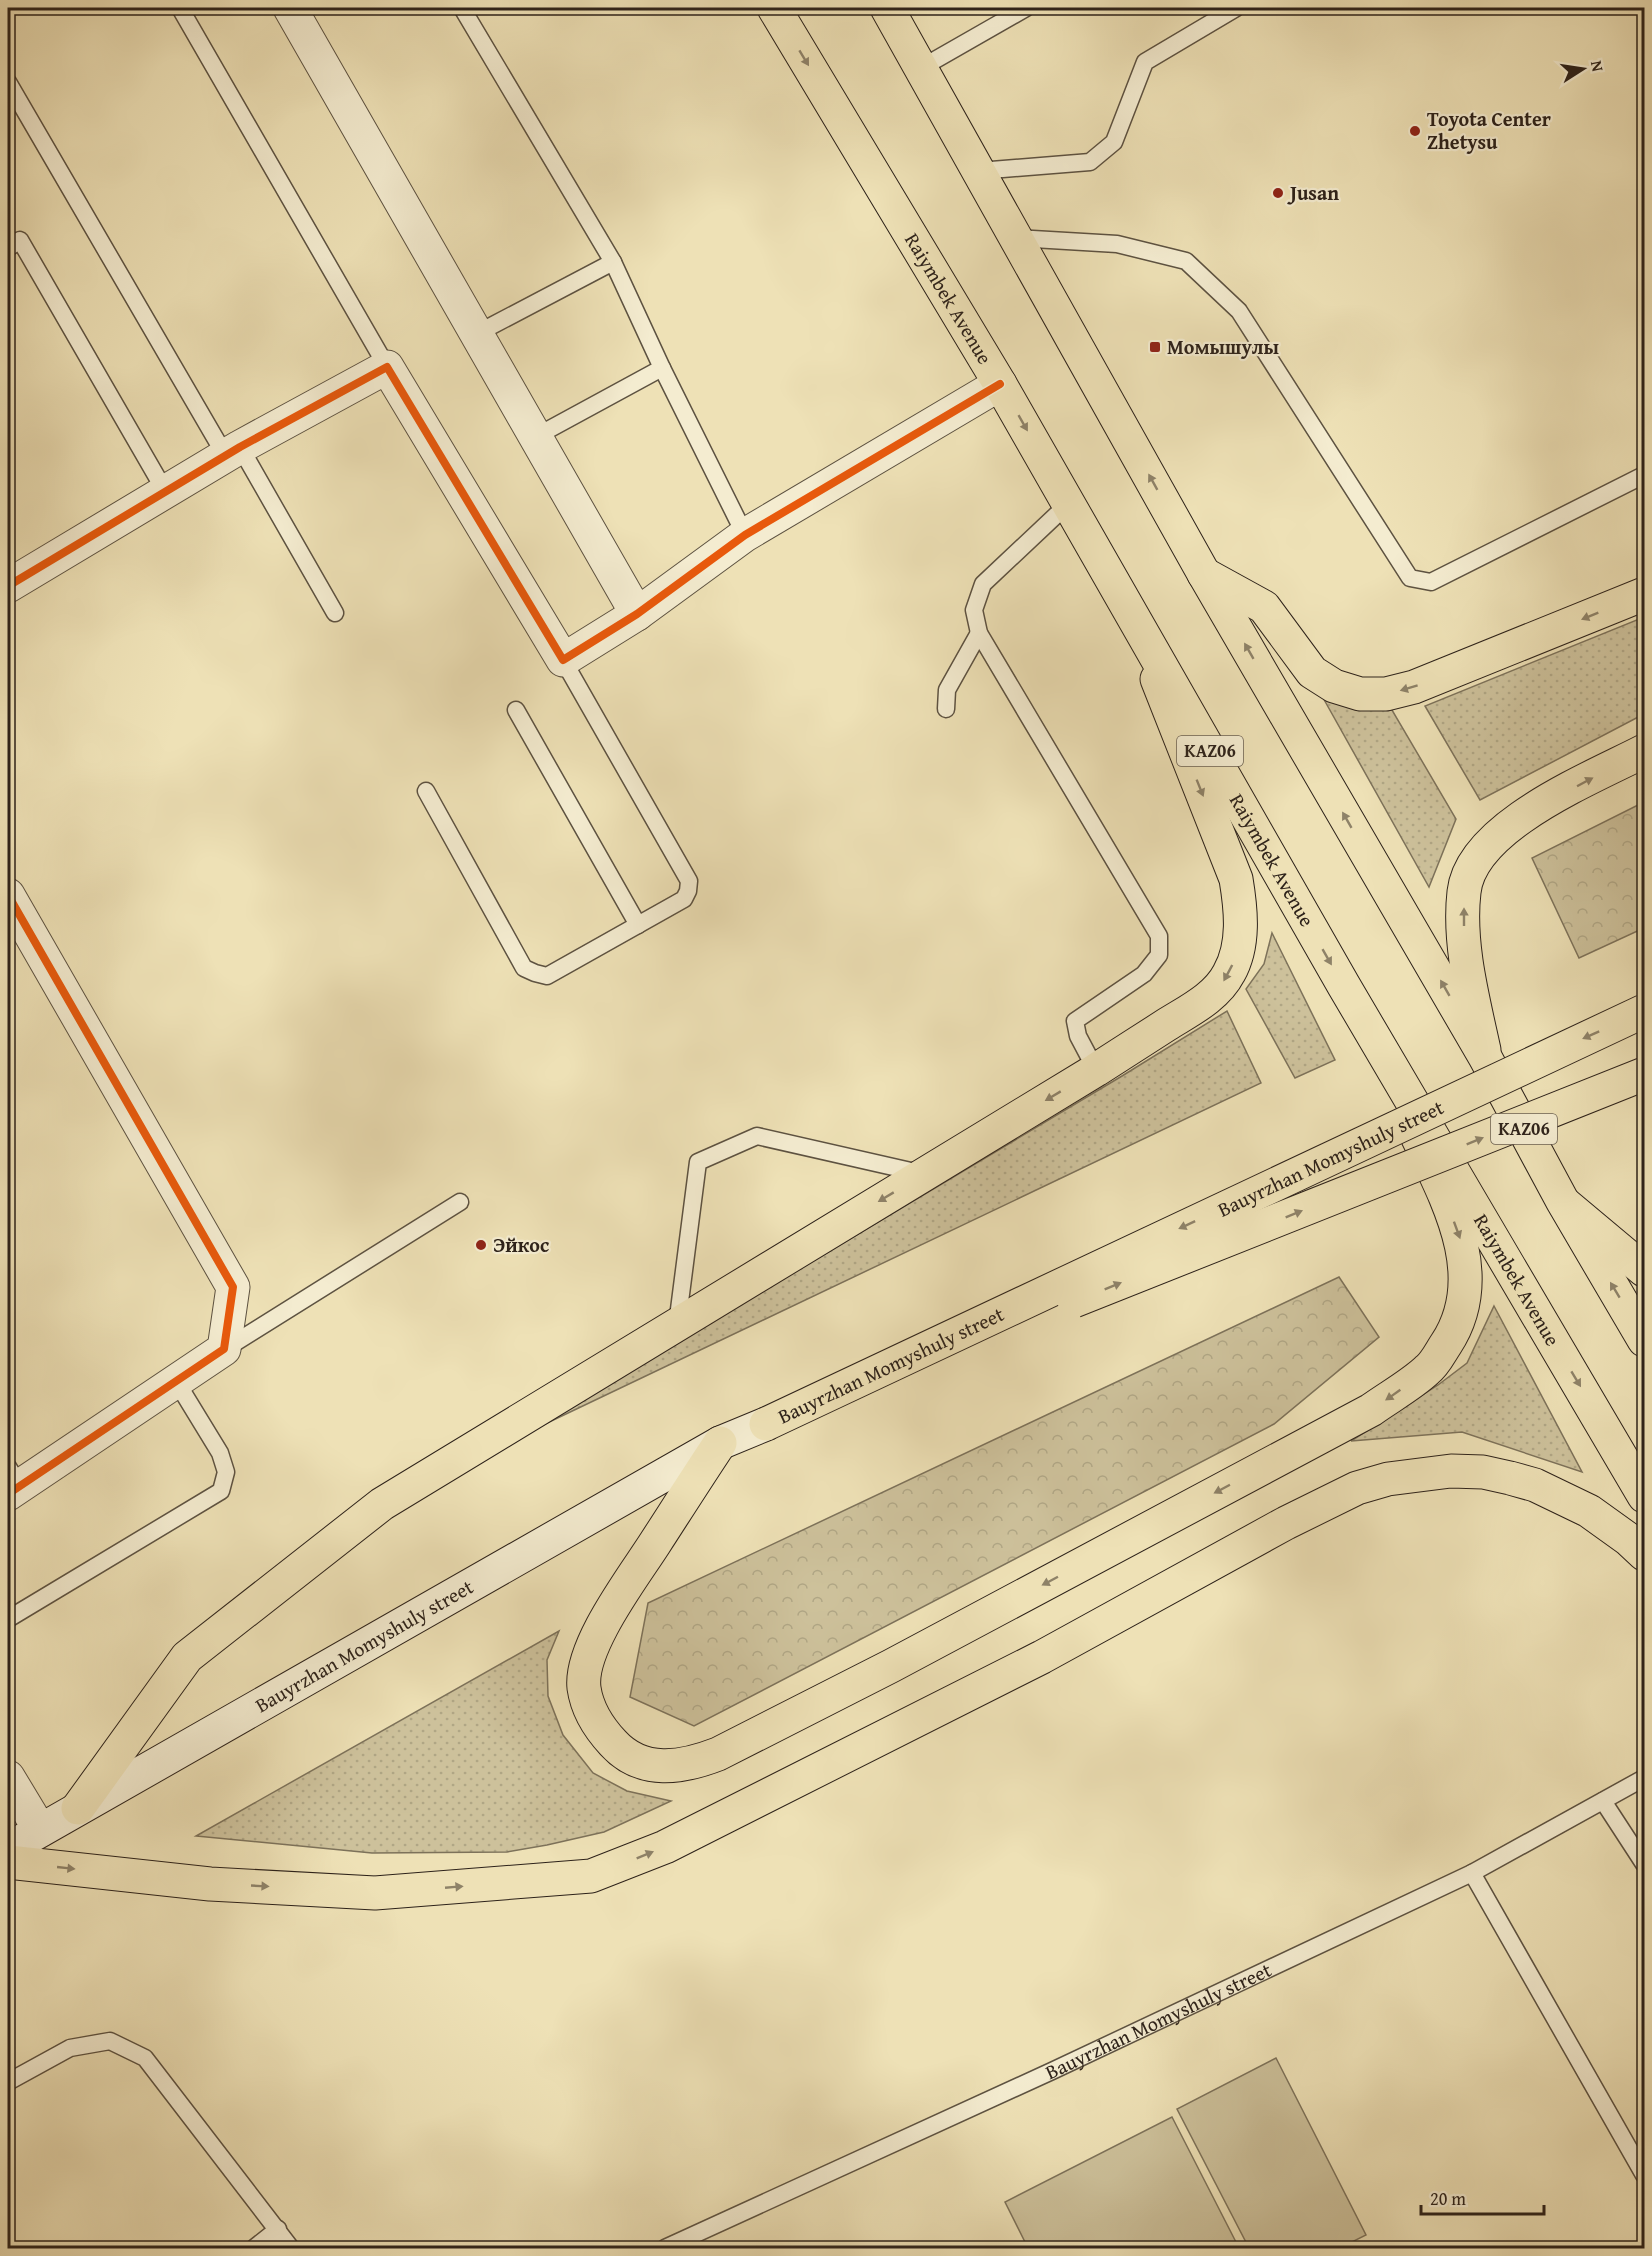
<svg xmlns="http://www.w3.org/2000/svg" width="1652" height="2256" font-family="'Gentium Book Plus',serif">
  <defs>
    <pattern id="grass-dots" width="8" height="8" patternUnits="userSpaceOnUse" patternTransform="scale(1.5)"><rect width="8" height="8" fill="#cdc19b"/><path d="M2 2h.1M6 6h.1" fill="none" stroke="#b0a685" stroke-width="1.8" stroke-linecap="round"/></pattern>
    <pattern id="forest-crowns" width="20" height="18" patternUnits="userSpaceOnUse" patternTransform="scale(1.5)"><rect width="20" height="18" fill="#cdc19b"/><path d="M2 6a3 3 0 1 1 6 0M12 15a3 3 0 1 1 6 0" fill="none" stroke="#b0a685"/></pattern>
  </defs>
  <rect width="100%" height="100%" fill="#eee1b6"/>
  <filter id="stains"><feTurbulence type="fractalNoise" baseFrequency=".00333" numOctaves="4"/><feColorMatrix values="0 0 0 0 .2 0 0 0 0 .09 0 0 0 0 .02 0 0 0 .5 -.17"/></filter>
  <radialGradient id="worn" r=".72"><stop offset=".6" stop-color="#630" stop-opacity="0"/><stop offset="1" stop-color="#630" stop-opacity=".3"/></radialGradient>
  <g fill="url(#grass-dots)" stroke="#7d725a" stroke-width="1.5">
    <polygon points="1644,617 1644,714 1480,800 1425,706"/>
    <polygon points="1322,696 1361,710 1392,710 1456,819 1429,887"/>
    <polygon points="1272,933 1335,1060 1295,1078 1246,989 1264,964"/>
    <polygon points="1227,1011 1261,1083 524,1434 1122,1076"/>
    <polygon points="1494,1306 1582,1472 1462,1432 1351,1441 1438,1385 1467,1363"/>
    <polygon points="559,1631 547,1660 548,1696 563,1735 593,1773 627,1791 671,1801 604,1832 547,1845 507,1852 372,1853 196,1836"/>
  </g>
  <g fill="url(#forest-crowns)" stroke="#7d725a" stroke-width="1.5">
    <polygon points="1644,802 1644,928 1579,958 1532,858"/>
    <polygon points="1339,1277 1379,1337 1274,1424 694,1726 630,1697 648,1603"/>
  </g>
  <g fill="#cdc19b" stroke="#7d725a" stroke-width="1.5">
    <polygon points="1276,2058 1366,2235 1340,2248 1249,2248 1177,2109"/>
    <polygon points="1172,2117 1239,2248 1028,2248 1005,2202"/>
  </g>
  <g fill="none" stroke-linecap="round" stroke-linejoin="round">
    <g stroke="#5d5241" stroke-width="19">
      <g id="lane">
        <polyline points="180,8 387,367"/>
        <polyline points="462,8 613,262"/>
        <polyline points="921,68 1026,8"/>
        <polyline points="8,82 225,455"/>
        <polyline points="979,171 1090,162 1114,142 1145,62 1236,8"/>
        <polyline points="1016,238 1117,244 1186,261 1239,311 1410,578 1431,582 1644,475"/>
        <polyline points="8,248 20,240 165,491"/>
        <polyline points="476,334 613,262 662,368 535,437"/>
        <polyline points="662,368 745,535"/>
        <polyline points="240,447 335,613"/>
        <polyline points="1068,504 983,584 974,610 979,633 1159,936 1159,955 1144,974 1075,1021 1078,1036 1096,1070"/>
        <polyline points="946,709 947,690 979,633"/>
        <polyline points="516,710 638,925"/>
        <polyline points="426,791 524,968 535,973 547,976 684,899 688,891 689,881 563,660"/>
        <polyline points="677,1325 698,1162 757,1136 924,1174"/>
        <polyline points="225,1349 460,1202"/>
        <polyline points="8,1467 19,1485"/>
        <polyline points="8,1619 221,1491 226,1472 220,1453 176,1381"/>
        <polyline points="1603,1801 1644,1864"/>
        <polyline points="1472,1873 1644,2175"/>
        <polyline points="8,2082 70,2048 110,2041 145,2058 291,2248"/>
        <polyline points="254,2248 278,2229"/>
        <path id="s1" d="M665,2248L1052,2071L1472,1873L1644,1778"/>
      </g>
    </g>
    <g stroke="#5d5241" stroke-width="35">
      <g id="street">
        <polyline points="290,8 637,614"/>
        <polyline points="8,586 240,447 387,367 563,660 637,614 745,535 1000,384"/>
        <polyline points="8,895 233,1287 224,1349 8,1494"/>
        <polyline points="8,1777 40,1830"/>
      </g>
    </g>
    <g stroke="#2d221a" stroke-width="35">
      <g id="secondary">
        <path id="s2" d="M8,1849L720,1443L766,1424"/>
      </g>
    </g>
    <g stroke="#2d221a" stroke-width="35">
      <g id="primary">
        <polyline points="1204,574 1264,607 1312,672 1334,686 1360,694 1386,694 1414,687 1644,594"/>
        <path d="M1484,1050C1473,999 1458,944 1464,892C1471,826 1592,778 1644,751"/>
        <polyline points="1565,1204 1644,1270"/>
        <path d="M720,1443C698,1476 677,1509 655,1543C634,1576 579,1647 584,1688C587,1709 599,1728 613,1743C642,1775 682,1768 718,1754L891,1666L1371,1410C1389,1397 1411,1385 1427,1370C1435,1364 1440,1353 1446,1344C1491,1276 1447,1199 1416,1134"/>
        <path d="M78,1808L187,1657L382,1504L1096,1070C1119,1055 1143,1040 1166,1025C1188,1011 1216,998 1229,973C1245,945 1241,909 1236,879L1157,679"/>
        <polyline points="8,1862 210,1884 375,1893 591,1876 665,1847 1042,1657 1286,1523 1357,1488 1388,1479 1451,1471 1483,1472 1510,1478 1535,1485 1589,1511 1628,1539 1644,1554"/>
      </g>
    </g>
    <g stroke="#2d221a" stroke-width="35">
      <g id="highway">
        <path id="s3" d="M774,8L1000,384L1344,986L1644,1496"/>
        <polyline points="887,8 1204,574 1485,1057 1563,1202 1644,1340"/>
      </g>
    </g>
    <use href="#lane" stroke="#f4ecd0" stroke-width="16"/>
    <use href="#street" stroke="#f4ecd0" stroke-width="33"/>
    <use href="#secondary" stroke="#f4ecd0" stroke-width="33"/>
    <use href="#primary" stroke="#eee1b6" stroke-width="33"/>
    <use href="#highway" stroke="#eee1b6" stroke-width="33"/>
    <g stroke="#2d221a" stroke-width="35" stroke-linecap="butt">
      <g id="primary-bridge">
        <polyline points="1074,1301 1644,1074"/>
        <path id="s4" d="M766,1424L1644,1011"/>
      </g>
    </g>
    <use href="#primary-bridge" stroke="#eee1b6" stroke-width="33"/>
    <g stroke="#f4ecd0" stroke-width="11">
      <g id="cycleway">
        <polyline points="8,586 240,447 387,367 563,660 637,614 745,535 1000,384"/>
        <polyline points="8,895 233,1287 224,1349 8,1494"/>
      </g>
    </g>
    <use href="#cycleway" stroke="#e8590c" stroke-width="8"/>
  </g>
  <defs><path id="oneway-solid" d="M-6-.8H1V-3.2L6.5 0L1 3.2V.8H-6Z" transform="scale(1.5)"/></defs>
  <g fill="#8e8268">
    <use href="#oneway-solid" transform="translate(804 58) rotate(59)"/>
    <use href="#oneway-solid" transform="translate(1023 423) rotate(60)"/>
    <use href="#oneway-solid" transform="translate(1153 482) rotate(-119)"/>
    <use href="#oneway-solid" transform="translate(1590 616) rotate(158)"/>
    <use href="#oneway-solid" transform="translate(1249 651) rotate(-120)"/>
    <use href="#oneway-solid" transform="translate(1409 688) rotate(163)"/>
    <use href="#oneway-solid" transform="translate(1585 782) rotate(-28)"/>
    <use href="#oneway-solid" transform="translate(1200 788) rotate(68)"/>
    <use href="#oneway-solid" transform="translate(1347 820) rotate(-120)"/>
    <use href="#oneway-solid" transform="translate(1464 917) rotate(-90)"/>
    <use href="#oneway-solid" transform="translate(1327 957) rotate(60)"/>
    <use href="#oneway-solid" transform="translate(1228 973) rotate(118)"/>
    <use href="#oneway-solid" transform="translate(1445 988) rotate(-120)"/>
    <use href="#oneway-solid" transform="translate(1591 1035) rotate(156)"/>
    <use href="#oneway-solid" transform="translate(1053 1096) rotate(149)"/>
    <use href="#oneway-solid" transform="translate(1475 1141) rotate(-22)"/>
    <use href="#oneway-solid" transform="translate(886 1197) rotate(149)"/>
    <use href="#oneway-solid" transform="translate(1294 1214) rotate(-22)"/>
    <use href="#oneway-solid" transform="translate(1187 1225) rotate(155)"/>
    <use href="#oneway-solid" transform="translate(1457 1230) rotate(70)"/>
    <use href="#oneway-solid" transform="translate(1113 1286) rotate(-22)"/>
    <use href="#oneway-solid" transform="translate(1615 1290) rotate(-121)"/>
    <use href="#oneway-solid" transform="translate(1576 1379) rotate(59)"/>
    <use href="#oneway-solid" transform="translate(1393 1395) rotate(145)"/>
    <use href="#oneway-solid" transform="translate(1222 1489) rotate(152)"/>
    <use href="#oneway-solid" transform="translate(1050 1581) rotate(152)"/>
    <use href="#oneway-solid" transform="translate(645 1855) rotate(-22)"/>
    <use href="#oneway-solid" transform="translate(66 1868) rotate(6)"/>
    <use href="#oneway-solid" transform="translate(260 1886) rotate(3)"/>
    <use href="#oneway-solid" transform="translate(454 1887) rotate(-5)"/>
  </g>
  <g fill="#8f2418" stroke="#f4ecd0" stroke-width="2">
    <circle cx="1415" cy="131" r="6"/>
    <circle cx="1278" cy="193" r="6"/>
    <rect x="1149" y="341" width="12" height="12" rx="3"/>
    <circle cx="481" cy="1245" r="6"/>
  </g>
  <g text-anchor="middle" stroke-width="4.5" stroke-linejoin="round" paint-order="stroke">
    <g fill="#f4ecd0" stroke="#695f51" stroke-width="1.5">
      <rect x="1177" y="736" width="66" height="30" rx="4.5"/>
      <rect x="1491" y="1114" width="66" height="30" rx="4.5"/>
    </g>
    <g font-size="18" font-weight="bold" fill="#2d221a">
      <text x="1210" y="757">KАZ06</text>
      <text x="1524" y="1135">KАZ06</text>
    </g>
    <g font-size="20" font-weight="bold" fill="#2d221a" stroke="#f4ecd0" text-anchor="start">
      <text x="1427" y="126">Toyota Center<tspan x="1427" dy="23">Zhetysu</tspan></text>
      <text x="1290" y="200">Jusan</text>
      <text x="1167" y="354">Момышулы</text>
      <text x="493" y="1252">Эйкос</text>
    </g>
    <g font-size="20" fill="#2d221a" stroke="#f4ecd0">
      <text dy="7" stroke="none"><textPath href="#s3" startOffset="339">Raiymbek Avenue</textPath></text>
      <text dy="7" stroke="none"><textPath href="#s3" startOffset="987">Raiymbek Avenue</textPath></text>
      <text dy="7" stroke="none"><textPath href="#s4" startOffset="624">Bauyrzhan Momyshuly street</textPath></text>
      <text dy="7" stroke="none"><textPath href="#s3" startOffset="1473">Raiymbek Avenue</textPath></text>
      <text dy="7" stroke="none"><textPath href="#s4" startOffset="138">Bauyrzhan Momyshuly street</textPath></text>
      <text dy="7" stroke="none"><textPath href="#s2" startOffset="410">Bauyrzhan Momyshuly street</textPath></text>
      <text dy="7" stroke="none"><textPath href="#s1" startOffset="543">Bauyrzhan Momyshuly street</textPath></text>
    </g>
  </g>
  <rect width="1652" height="2256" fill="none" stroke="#eee1b6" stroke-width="30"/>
  <rect x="9" y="9" width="1634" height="2238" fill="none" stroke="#2d221a" stroke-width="3"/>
  <rect x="15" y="15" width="1622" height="2226" fill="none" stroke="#2d221a" stroke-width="1.5"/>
  <g transform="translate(1583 69) rotate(78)" stroke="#f4ecd0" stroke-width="4.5" paint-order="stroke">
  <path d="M0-4.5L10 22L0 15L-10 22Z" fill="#2d221a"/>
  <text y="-9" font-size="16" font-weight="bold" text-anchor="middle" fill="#2d221a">N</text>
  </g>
  <path d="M1421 2205v9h123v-9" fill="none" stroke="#2d221a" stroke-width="3"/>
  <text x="1430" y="2205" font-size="18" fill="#2d221a" stroke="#f4ecd0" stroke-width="4.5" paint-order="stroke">20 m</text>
  <rect width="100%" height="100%" filter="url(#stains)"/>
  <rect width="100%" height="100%" fill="url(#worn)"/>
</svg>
